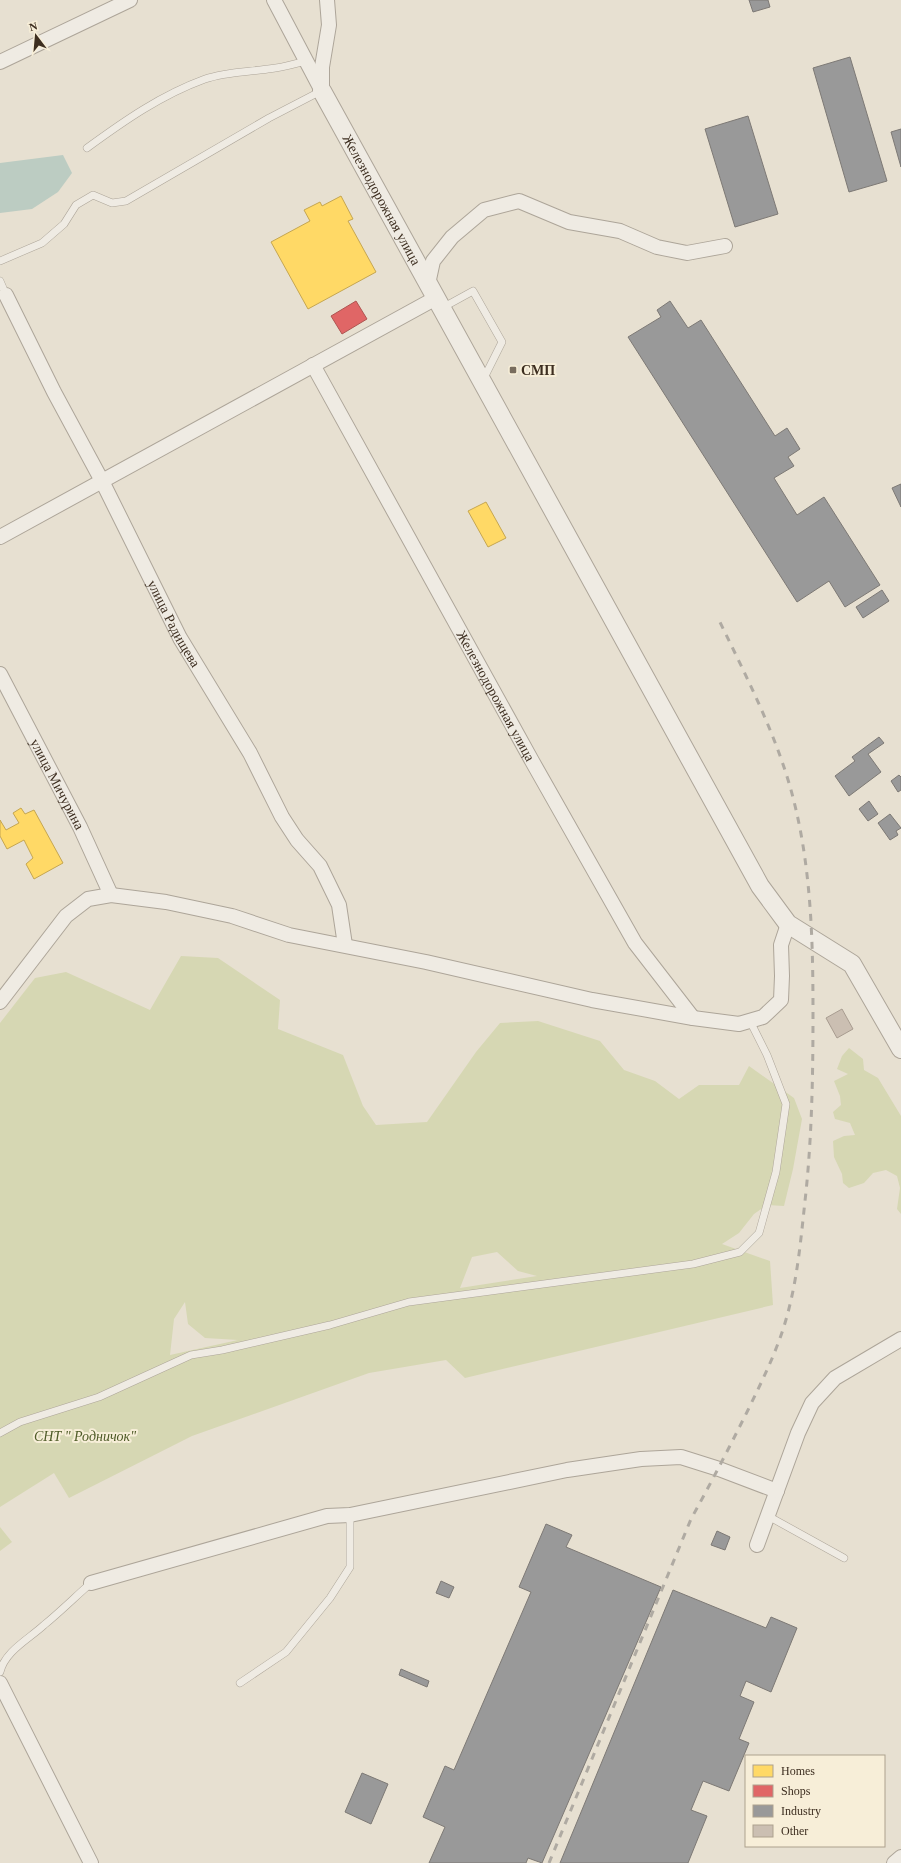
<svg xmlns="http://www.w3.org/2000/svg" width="901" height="1863" font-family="'Times New Roman',serif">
  <rect width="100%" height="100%" fill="#e7e0d1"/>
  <g fill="#d6d7b3" fill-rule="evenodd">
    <path d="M181,956L218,958L280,1000L278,1029L343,1055L363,1106L376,1125L427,1122L476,1052L500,1023L538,1021L600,1041L624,1070L655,1081L679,1099L699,1085H739L749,1066L794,1098L802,1119L793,1169L784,1206L767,1205L754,1214L739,1233L722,1244L770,1261L773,1305L465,1378L446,1360L369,1373L192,1436L69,1498L54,1473L0,1507V1023L35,978L66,972L150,1010ZM497,1252L518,1271L537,1276L460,1288L472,1257ZM185,1302L188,1324L205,1338L238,1340L170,1355L174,1319Z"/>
    <polygon points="849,1048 863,1059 864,1070 878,1078 901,1116 901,1214 897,1209 900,1188 897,1176 886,1170 873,1173 864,1183 849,1188 843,1183 842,1174 834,1157 833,1141 844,1136 855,1135 850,1123 835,1119 833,1112 841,1105 840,1096 834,1081 848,1074 837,1069 842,1056"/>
    <polygon points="0,1527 12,1542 0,1551"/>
  </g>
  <polygon fill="#bcccc2" points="63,155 72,173 58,192 32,209 0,213 0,163"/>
  <g fill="#ffd966" stroke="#c5a651">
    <polygon points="341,196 353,219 348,221 376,272 308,309 271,242 310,221 304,210 320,202 322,206"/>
    <polygon points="486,502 506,538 488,547 468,511"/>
    <polygon points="21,808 25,814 34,810 63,863 34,879 26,864 33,858 24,840 7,849 0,836 0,820 6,830 19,823 13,813"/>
  </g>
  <polygon fill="#e06666" stroke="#af5551" points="356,301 367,319 342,334 331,316"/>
  <g fill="#999" stroke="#7d7975">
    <polygon points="749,0 768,0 770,7 753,12"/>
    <polygon points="850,57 887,181 849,192 813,68"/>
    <polygon points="748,116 778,214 735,227 705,129"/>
    <polygon points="901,129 901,167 891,132"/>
    <polygon points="670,301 688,328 701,320 775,436 787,428 800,449 788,457 794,466 774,478 797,515 824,497 880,585 845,607 829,581 797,602 628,337 661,317 657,310"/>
    <polygon points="901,484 901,507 892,488"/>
    <polygon points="882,590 889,601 863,618 856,607"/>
    <polygon points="879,737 884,743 868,754 881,772 849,796 835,776 855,761 852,757"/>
    <polygon points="899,775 901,777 901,790 898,792 891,781"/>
    <polygon points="869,801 878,814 868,821 859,809"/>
    <polygon points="890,814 901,828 896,831 898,835 890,840 878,823"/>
    <polygon points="546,1524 572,1535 566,1547 661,1587 542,1863 528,1858 526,1863 429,1863 445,1827 423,1817 445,1766 454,1770 531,1592 519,1587"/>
    <polygon points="717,1531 730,1537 725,1550 711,1545"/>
    <polygon points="441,1581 454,1587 449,1598 436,1593"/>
    <polygon points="673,1590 766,1628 771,1617 797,1628 771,1692 746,1681 740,1696 754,1702 739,1739 749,1743 729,1791 703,1781 691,1810 707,1816 688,1863 560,1863"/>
    <polygon points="401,1669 429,1681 427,1687 399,1675"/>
    <polygon points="362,1773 388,1784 371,1824 345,1812"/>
  </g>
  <polygon fill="#cbbfb2" stroke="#a89c90" points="842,1009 853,1029 837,1038 826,1018"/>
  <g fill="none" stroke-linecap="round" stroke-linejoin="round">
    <g stroke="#ada599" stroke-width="8">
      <g id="service">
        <path d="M87,148C124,121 161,95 205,79C225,72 247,72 268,69C281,68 294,64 306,61"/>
        <polyline points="0,261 42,243 64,224 76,205 93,195 112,203 126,201 269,118 321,91"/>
        <polyline points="0,281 6,295 4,296"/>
        <polyline points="442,308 473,291 502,342 483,380"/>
        <polyline points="0,1433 20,1422 99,1397 191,1355 222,1350 330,1325 409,1302 693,1264 740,1252 759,1233 776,1172 786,1104 767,1055 750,1021"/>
        <polyline points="768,1516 844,1558"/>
        <path d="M0,1672C5,1651 29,1639 44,1625C60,1612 75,1597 91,1583"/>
        <polyline points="240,1683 286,1652 330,1598 350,1567 350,1515"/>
      </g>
    </g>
    <g stroke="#ada599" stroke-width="16">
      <g id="minor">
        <polyline points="274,0 322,91"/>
        <polyline points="0,62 130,0"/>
        <polyline points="322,89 322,67 329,25 327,0"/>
        <polyline points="428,284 433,261 452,237 484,210 519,201 569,222 620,231 657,247 687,253 725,246"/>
        <path id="s1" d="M6,295L54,392L102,481L180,638L250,753L282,817L297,840L320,866L339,905L345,945"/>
        <path id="s2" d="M313,365L532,761L635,943L693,1018"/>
        <polyline points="0,537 436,298"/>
        <path id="s3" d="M0,674L80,827L111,895"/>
        <polyline points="0,1002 66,916 88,899 111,895 166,902 232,916 289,935 426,962 592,1000 693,1018 739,1024 763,1017 781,1000 782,976 781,945 788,924"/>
        <polyline points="757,1545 798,1433 812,1403 835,1378 901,1339"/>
        <polyline points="91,1583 327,1516 350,1515 567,1470 641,1459 681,1457 719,1469 777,1491"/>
        <polyline points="0,1683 91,1863"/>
        <polyline points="894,1863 901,1857"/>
      </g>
    </g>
    <g stroke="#ada599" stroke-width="20">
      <g id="tertiary">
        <path id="s4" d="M322,91L760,886L788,924L852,964L901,1049"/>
      </g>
    </g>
    <use href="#service" stroke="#efebe3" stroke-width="7"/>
    <use href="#minor" stroke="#efebe3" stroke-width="14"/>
    <use href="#tertiary" stroke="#efebe3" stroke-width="18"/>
    <path stroke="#afaaa2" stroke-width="3" stroke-dasharray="7 7" stroke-linecap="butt" d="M549,1863L691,1519C711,1483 730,1446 748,1410C762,1381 776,1353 785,1323C798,1280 801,1236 806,1192C812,1132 813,1073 813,1013C813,936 811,858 789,783C772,726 744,672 718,618"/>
  </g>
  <rect fill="#786c5e" stroke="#f7eed8" stroke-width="1.5" x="509" y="366" width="8" height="8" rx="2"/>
  <g text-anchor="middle" stroke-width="4" stroke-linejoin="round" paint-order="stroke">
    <g font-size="14" fill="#3d2e20" stroke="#f7eed8">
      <text dy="5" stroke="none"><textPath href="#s4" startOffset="124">Железнодорожная улица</textPath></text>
      <text dy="5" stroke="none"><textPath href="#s1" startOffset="369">улица Радищева</textPath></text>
      <text dy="5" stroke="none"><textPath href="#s2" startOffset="378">Железнодорожная улица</textPath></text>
      <text dy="5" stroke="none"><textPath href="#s3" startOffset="124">улица Мичурина</textPath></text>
    </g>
    <g font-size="14" font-weight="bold" fill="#3d2e20" stroke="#f7eed8" text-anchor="start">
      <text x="521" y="375">СМП</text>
    </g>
    <g font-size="14" font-style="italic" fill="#4d5a26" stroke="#f7eed8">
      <text x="85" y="1441">СНТ " Родничок"</text>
    </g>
  </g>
  <rect x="745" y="1755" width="140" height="92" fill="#f7eed8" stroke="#ada18e"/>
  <rect x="753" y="1765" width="20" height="12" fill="#ffd966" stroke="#ada18e"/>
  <text x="781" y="1775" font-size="12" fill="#3d2e20">Homes</text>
  <rect x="753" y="1785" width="20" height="12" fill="#e06666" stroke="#ada18e"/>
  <text x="781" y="1795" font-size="12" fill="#3d2e20">Shops</text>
  <rect x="753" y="1805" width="20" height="12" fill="#999999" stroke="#ada18e"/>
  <text x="781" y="1815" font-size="12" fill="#3d2e20">Industry</text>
  <rect x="753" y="1825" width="20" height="12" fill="#cbbfb2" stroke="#ada18e"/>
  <text x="781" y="1835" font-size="12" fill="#3d2e20">Other</text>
  <g transform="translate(36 36) rotate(344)" stroke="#f7eed8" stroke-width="3" paint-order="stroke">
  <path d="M0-3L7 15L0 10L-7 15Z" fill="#3d2e20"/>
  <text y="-6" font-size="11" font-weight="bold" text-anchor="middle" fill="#3d2e20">N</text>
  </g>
</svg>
